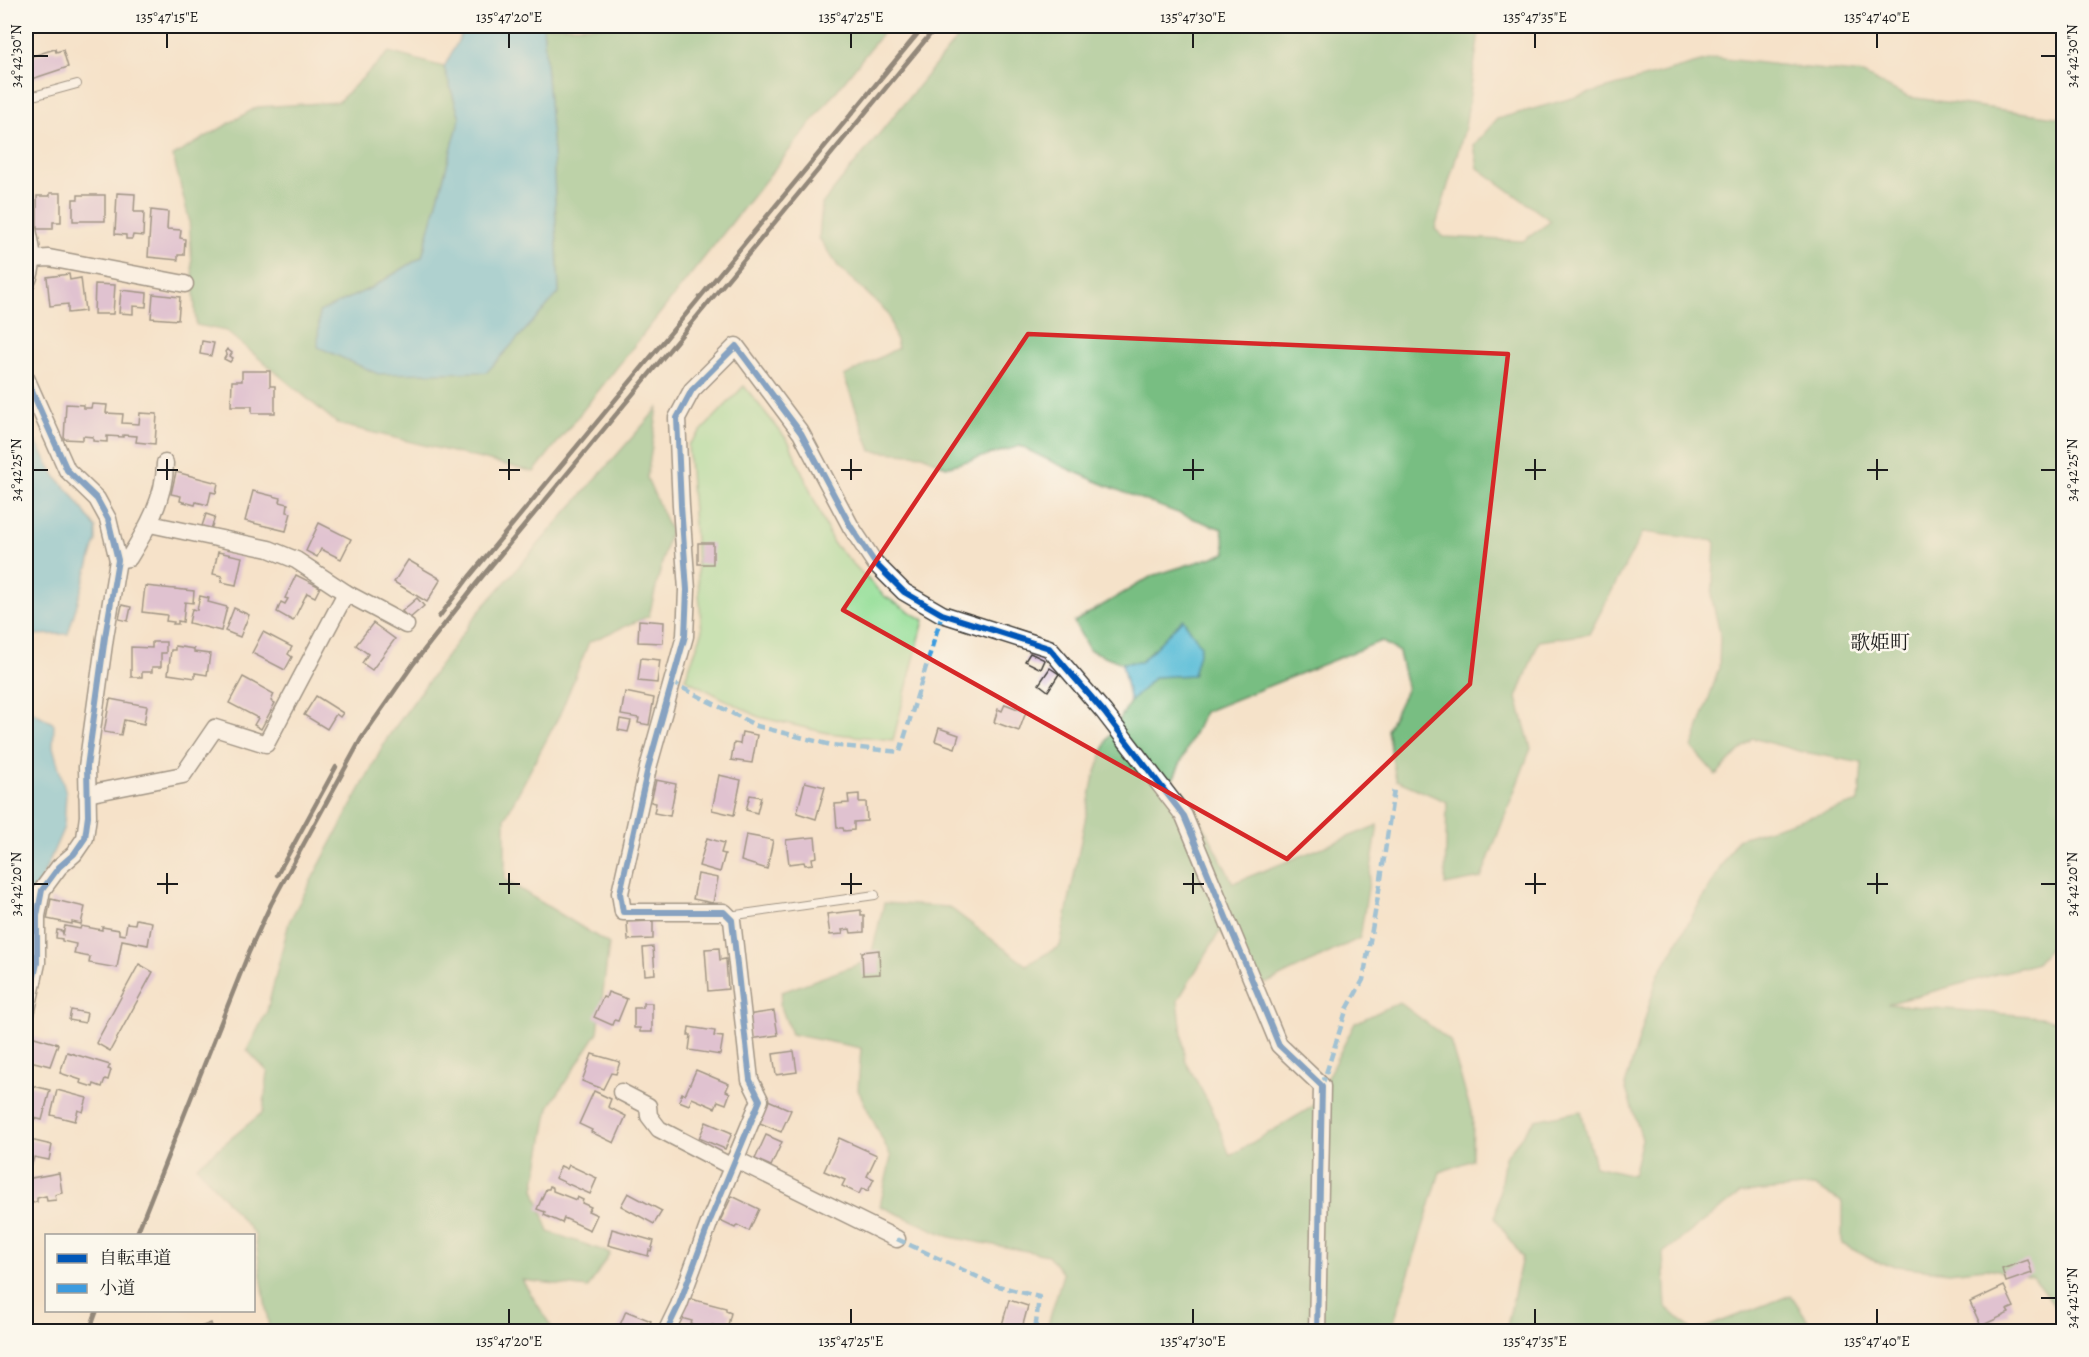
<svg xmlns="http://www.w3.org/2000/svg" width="2089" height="1357" font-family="Alegreya,'Noto Serif JP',serif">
  <rect width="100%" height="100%" fill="#fbf7ec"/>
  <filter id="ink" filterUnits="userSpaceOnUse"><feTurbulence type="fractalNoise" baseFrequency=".0167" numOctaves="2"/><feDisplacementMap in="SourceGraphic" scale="12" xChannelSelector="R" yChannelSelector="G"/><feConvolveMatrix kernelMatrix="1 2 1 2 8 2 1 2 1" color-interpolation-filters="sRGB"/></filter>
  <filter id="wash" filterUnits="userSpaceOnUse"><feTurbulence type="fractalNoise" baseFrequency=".008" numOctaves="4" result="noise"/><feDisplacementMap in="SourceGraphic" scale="24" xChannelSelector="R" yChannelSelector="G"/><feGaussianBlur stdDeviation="1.35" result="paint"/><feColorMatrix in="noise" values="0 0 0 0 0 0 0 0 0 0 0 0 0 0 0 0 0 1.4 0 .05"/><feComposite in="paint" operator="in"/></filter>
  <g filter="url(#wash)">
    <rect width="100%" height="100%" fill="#f5e2c9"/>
    <polygon fill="#96df9a" stroke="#597e5b" stroke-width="1.5" points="744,386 789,442 833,543 884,596 924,620 893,740 828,733 759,717 685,679 702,633 688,445"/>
    <g fill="#78be82" stroke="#4a6d4f" stroke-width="1.5">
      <polygon points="543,26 888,26 534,472 338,424 226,331 196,325 189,219 173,156 257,107 338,102 389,52 444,67 460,118 422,257 371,288 320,312 559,293 553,152"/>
      <path d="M967,26H1480L1465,128L1435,229L1444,237L1523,241L1551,221L1478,168L1474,145L1497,119L1715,58L1863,74L1908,97L2063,118V933L2037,963L1887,1004L2041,1017L2063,1023V1318L2033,1277L1986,1268L1948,1272L1881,1264L1842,1244V1202L1814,1186L1741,1193L1663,1253L1666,1307L1693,1331H1506L1522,1257L1495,1218L1505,1157L1535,1120L1581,1111L1595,1166L1633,1175L1642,1139L1625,1086L1658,975L1737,839L1859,802L1862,763L1799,751L1752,738L1716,775L1692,748L1719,668L1720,633L1712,600L1715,541L1643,532L1589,634L1539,641L1517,698L1531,748L1481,878L1445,885L1447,802L1396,780L1387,730L1407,688L1399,652L1381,641L1204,712L1169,788L1196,810L1233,883L1378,825L1360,938L1265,984L1220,931L1178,1000L1185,1060L1213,1111L1230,1156L1312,1107L1355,1023L1399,1002L1450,1041L1473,1118L1472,1160L1440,1172L1394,1322L1381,1331H1046L1063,1274L1048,1255L950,1237L880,1206L891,1157L858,1090L861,1048L791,1034L780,1004L782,992L870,960L884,903L949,907L1026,965L1060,946L1093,780L1107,740L1130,702L1155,677L1193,674L1152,650L1141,662L1122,663L1089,650L1074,622L1152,576L1226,553L1222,529C1152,504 1087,480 1020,446L946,467L923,455L871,451L844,376L898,348L888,313L838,266L819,238L822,204Z"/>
      <polygon points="658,408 647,478 670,530 649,616 589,642 560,714 505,818 505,880 609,944 598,1032 549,1107 534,1189 549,1232 610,1253 588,1288 522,1280 554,1331 274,1331 269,1328 255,1235 197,1166 263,1112 268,1072 247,1050 267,1011 289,922 388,737 477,614"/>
      <polygon points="1791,1295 1815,1331 1696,1331"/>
    </g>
    <g fill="#5abdd8" stroke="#3b6c7a" stroke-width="1.5">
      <polygon points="466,26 543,26 553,152 559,293 487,372 378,374 318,347 319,312 371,288 422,257 460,118 444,67"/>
      <polygon points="26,437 36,442 56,477 72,494 96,528 96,541 68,634 26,635"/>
      <polygon points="1183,619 1201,646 1193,675 1155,677 1130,702 1122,663 1141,662"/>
      <path d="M26,706C34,714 44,717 54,724L53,747L66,793L64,827L42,878L26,979Z"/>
    </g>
    <g id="blocks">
      <g fill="#c69cda">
        <polygon points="55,49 56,52 63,50 68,67 26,81 26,58"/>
        <rect x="26" y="172" width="4" height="8"/>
        <polygon points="50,193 61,193 61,222 53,222 53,229 37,229 37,196 50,196"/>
        <polygon points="117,193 135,194 134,212 144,212 143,236 133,235 132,239 126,239 126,235 115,234"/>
        <polygon points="78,195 105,195 105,221 73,221 73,199 78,199"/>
        <polygon points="151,210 168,212 167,229 181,230 180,238 185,239 184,255 178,255 178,260 148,257"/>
        <polygon points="69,274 70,280 81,278 85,311 68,313 68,304 50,306 47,277"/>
        <polygon points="95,284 115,285 113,314 94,314"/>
        <polygon points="121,290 147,293 146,307 133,306 133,314 119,313"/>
        <polygon points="153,294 180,297 178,320 151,318"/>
        <polygon points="202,341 214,343 211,356 200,354"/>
        <polygon points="227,349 232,353 230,356 233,358 230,362 224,359 227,354 225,352"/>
        <polygon points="242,371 270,371 270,386 275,386 275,413 252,413 252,406 231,406 232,381 242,381"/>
        <polygon points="66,404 83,405 83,408 91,408 92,404 107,405 106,413 123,414 122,423 139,424 140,413 157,414 155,444 136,442 137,436 123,435 123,437 107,436 107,442 93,441 93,437 83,436 83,440 64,439"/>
        <polygon points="176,472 218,483 216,493 211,492 208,505 196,502 195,505 180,501 181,496 171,494"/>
        <polygon points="253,491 281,498 280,502 288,504 287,512 291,513 286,531 245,521"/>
        <polygon points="206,514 215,517 211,529 202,526"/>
        <polygon points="319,523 351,539 341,559 321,549 317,557 306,551"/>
        <rect x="698" y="543" width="15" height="21"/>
        <polygon points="218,552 242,557 236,585 221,582 222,576 213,574"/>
        <polygon points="408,560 441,579 427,602 394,582"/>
        <polygon points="296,575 320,587 315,597 307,593 293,621 277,612 281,602 285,604 288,599 285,598"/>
        <polygon points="145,586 194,591 193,603 185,602 183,622 178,621 178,624 173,624 174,622 166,621 167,615 142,612"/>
        <polygon points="200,596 209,598 208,602 227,607 221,631 189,623 192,609 197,610"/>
        <polygon points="417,598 424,606 409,619 402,611"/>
        <polygon points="122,605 131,607 128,621 119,619"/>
        <polygon points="234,608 249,615 240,637 225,631"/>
        <polygon points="639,620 664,622 663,643 638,642"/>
        <polygon points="373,623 395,639 372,670 362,663 368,654 356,645"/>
        <polygon points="263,632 292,647 288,654 292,657 285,670 252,653"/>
        <polygon points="152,642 166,642 166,653 161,653 161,667 152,667 152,672 142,672 142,677 131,677 131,647 152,648"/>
        <polygon points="175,646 194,649 194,652 210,654 207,675 195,673 195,678 168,674 171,650 175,650"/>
        <polygon points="1030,653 1045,660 1041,669 1025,661"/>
        <polygon points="641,658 660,660 657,683 638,681"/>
        <polygon points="1050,668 1059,674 1048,691 1039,684"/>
        <polygon points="243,677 274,694 271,701 275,703 261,729 254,725 258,718 229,703"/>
        <polygon points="625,692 654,698 649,725 638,723 639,718 621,715"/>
        <polygon points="316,696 343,713 340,717 336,714 327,729 304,715"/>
        <polygon points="110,699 147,706 144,724 124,720 121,735 104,732"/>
        <polygon points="1005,704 1026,712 1019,731 994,722 998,709 1002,711"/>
        <polygon points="620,719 631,721 628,732 618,730"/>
        <polygon points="939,728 959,735 955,748 935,741"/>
        <polygon points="742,732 757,735 752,763 731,760 734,743 740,744"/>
        <polygon points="719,775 741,780 734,815 712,810"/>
        <polygon points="656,780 676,784 670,816 654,813 656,803 651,802"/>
        <polygon points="805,782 825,787 816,819 797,813"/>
        <polygon points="859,794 859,802 866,802 867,821 854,822 854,830 844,831 843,828 837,828 835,804 849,803 848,795"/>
        <polygon points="750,795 761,797 757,813 746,810"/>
        <polygon points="746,835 773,840 767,869 741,861"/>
        <polygon points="815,837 817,857 812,858 813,864 805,865 804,862 789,864 786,840"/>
        <polygon points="707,838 724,843 721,853 725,854 720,872 699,866"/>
        <polygon points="698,874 718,878 713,903 693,899"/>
        <polygon points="51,899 85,907 81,924 72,922 72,924 47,919"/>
        <polygon points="861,910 861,915 864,915 864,932 851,933 850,929 842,930 843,934 830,935 827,914"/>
        <polygon points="136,919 152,922 148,945 122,940 117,968 89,963 90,957 74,954 76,944 62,941 62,939 56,938 57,930 62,931 63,934 65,926 80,929 81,926 102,930 102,927 119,930 119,934 125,935 127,923 135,924"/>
        <polygon points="653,921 653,939 628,940 627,922"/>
        <polygon points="653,947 655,974 645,975 643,948"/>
        <polygon points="719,948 720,960 726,959 728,989 708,991 705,949"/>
        <polygon points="879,950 880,974 863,975 862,952"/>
        <polygon points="139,964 153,972 110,1051 96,1043"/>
        <polygon points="608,992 627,999 618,1021 614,1020 612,1025 594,1017 603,997 606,998"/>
        <polygon points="643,1003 652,1003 652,1032 640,1032 640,1028 634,1028 634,1008 643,1008"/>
        <polygon points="71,1010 87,1013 85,1023 69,1020"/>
        <polygon points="774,1011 778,1035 750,1039 747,1015"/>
        <polygon points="689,1027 715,1031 714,1036 723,1037 720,1055 689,1050 691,1035 688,1035"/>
        <polygon points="31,1036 58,1044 50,1066 26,1060"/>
        <polygon points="794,1051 797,1072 776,1075 773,1054"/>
        <polygon points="67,1052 110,1065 108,1069 111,1070 108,1080 105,1079 102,1087 94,1084 93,1087 80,1083 81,1080 60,1073"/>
        <polygon points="592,1054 620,1062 616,1074 611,1073 603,1089 582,1081"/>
        <polygon points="696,1070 729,1084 726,1091 730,1093 726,1104 718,1101 715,1108 692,1098 689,1105 679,1101 682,1093 685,1095"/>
        <polygon points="26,1084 50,1090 42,1120 26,1116"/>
        <polygon points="57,1090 87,1098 83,1112 78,1110 75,1121 51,1115"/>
        <polygon points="594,1091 611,1099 608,1107 626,1116 614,1143 591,1132 592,1130 579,1124"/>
        <polygon points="768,1100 791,1110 781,1132 760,1123"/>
        <polygon points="706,1122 732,1133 725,1149 699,1138"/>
        <polygon points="766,1135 782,1142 771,1166 755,1159"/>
        <polygon points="839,1138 877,1155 867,1176 874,1179 868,1191 862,1188 859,1194 842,1186 845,1180 824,1171"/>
        <polygon points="26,1139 52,1145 49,1160 34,1157 32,1164 26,1163"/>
        <polygon points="569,1165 597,1178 590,1194 555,1178 561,1166 567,1169"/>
        <polygon points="59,1173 62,1193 55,1195 56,1200 47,1201 46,1196 37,1198 37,1202 26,1204 26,1179"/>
        <polygon points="550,1186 553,1188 553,1191 576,1200 577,1197 583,1200 582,1203 591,1207 588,1211 597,1215 590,1230 564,1218 562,1223 544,1215 545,1212 537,1209 546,1189 549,1189"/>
        <polygon points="628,1193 662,1211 654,1224 621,1206"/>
        <polygon points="732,1196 759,1209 749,1231 737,1225 735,1228 720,1221"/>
        <polygon points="612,1229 654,1241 651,1251 649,1250 648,1256 608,1245"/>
        <polygon points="2028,1260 2032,1273 2006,1282 2002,1269"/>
        <polygon points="2004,1286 2014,1307 2007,1310 2009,1313 1981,1326 1970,1302"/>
        <polygon points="687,1298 726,1308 726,1311 731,1313 727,1329 712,1325 711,1329 691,1324 692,1321 681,1318"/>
        <polygon points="1009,1300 1028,1306 1021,1332 1000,1332"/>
        <polygon points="626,1311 651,1321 649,1326 653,1328 652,1332 617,1332"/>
        <polygon points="211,1323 214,1332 173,1332 187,1326 189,1331"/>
      </g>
    </g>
  </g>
  <g filter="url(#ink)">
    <use href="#blocks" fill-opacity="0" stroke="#3d3a36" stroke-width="1.5"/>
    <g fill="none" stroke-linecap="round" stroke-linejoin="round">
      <g stroke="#3d3a36" stroke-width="10">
        <g id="service">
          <polyline points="26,98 77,84"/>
          <polyline points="729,916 875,895"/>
        </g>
      </g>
      <g stroke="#3d3a36" stroke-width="19">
        <g id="minor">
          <path d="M26,223C32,244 36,264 26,284"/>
          <polyline points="33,259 49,258 185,284"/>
          <polyline points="26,378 67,470 97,499 108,519 118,560 105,637 87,767 88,816 85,838 74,854 59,867 42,890 37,916 37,963 26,1014"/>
          <polyline points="150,524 269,549 296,560 346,593 406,625"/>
          <path d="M118,560L129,558C147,529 165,498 165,463"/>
          <polyline points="87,794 183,775 215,728 266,744 346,593"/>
          <polyline points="621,1092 648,1106 649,1116 659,1129 732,1167"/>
          <polyline points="735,1159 897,1239"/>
          <polyline points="666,1332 679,1305 711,1218 760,1100 750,1080 732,920 724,912 623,912 620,893 648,768 685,636 687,590 681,506 677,418 692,390 736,346 801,433 851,527 875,563 904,592 942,614 1049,648 1104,712 1184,816 1279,1045 1322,1086 1317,1332"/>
        </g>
      </g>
      <use href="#service" stroke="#fff" stroke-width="8"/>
      <use href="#minor" stroke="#fff" stroke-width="16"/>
      <g stroke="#1c1c1c" stroke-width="4.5">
        <polyline points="439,617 469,577 924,26"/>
        <polyline points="277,875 336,767"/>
        <polyline points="136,1236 249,952 271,904 361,739 414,663 476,584 937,26"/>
        <polyline points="89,1332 97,1310"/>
      </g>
      <g stroke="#3c9bdf" stroke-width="4.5" stroke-dasharray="9 4.5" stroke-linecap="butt">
        <polyline points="671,682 757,726 831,745 900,752 942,614"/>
        <polyline points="1322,1086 1346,1011 1363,980 1381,879 1394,789"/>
        <polyline points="897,1239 995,1285 1039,1297 1035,1332"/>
      </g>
      <g stroke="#fbf7ec" stroke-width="10">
        <g id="cycleway">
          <polyline points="26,378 67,470 97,499 108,519 118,560 105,637 87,767 88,816 85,838 74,854 59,867 42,890 37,916 37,963 26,1014"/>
          <polyline points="666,1332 679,1305 711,1218 760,1100 750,1080 732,920 724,912 623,912 620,893 648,768 685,636 687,590 681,506 677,418 692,390 736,346 801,433 851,527 875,563 904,592 942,614 1049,648 1104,712 1184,816 1279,1045 1322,1086 1317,1332"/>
        </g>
      </g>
      <use href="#cycleway" stroke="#0057b8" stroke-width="6"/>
    </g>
  </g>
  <path d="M0 0H2089V1357H0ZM1028,334L1508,354L1470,684L1287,859L843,610Z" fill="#f5e2c9" fill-opacity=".55" fill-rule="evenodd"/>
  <path fill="none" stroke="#d62828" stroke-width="4.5" stroke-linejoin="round" d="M1028,334L1508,354L1470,684L1287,859L843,610Z"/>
  <path fill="none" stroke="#1c1c1c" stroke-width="2" d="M167,33V48M509,33V48M851,33V48M1193,33V48M1535,33V48M1877,33V48M33,56H48M2041,56H2056M167,459V480M509,459V480M851,459V480M1193,459V480M1535,459V480M1877,459V480M33,470H48M157,470H178M499,470H520M841,470H862M1183,470H1204M1525,470H1546M1867,470H1888M2041,470H2056M167,873V894M509,873V894M851,873V894M1193,873V894M1535,873V894M1877,873V894M33,884H48M157,884H178M499,884H520M841,884H862M1183,884H1204M1525,884H1546M1867,884H1888M2041,884H2056M2041,1298H2056M509,1309V1324M851,1309V1324M1193,1309V1324M1535,1309V1324M1877,1309V1324"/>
  <g text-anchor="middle" stroke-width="5" stroke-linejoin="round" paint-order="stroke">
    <g font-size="20" fill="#1c1c1c" stroke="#fbf7ec">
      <text x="1880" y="649">歌姫町</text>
    </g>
  </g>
  <rect width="2089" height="1357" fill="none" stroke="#fbf7ec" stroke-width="66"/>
  <rect x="45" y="1234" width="210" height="78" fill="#fbf7ec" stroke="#a29f99" stroke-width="1.5"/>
  <rect x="57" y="1254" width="30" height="9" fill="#0057b8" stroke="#a29f99" stroke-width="1.5"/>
  <text x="99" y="1264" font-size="18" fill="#1c1c1c">自転車道</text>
  <rect x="57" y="1284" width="30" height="9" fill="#3c9bdf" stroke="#a29f99" stroke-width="1.5"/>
  <text x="99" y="1294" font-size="18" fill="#1c1c1c">小道</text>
  <rect x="33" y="33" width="2023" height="1291" fill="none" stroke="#1c1c1c" stroke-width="2"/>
  <g font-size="15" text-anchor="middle" fill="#1c1c1c">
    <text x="167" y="22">135°47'15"E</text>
    <text x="509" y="22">135°47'20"E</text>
    <text x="851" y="22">135°47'25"E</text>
    <text x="1193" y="22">135°47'30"E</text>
    <text x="1535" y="22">135°47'35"E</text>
    <text x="1877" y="22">135°47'40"E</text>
    <text transform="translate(16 56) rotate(-90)" y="5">34°42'30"N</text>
    <text transform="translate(2072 56) rotate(-90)" y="5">34°42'30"N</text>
    <text transform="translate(16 470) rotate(-90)" y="5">34°42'25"N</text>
    <text transform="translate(2072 470) rotate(-90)" y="5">34°42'25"N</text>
    <text transform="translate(16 884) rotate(-90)" y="5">34°42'20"N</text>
    <text transform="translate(2072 884) rotate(-90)" y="5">34°42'20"N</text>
    <text transform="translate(2072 1298) rotate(-90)" y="5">34°42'15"N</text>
    <text x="509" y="1346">135°47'20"E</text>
    <text x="851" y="1346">135°47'25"E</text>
    <text x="1193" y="1346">135°47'30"E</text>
    <text x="1535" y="1346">135°47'35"E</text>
    <text x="1877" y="1346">135°47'40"E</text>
  </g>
</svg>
